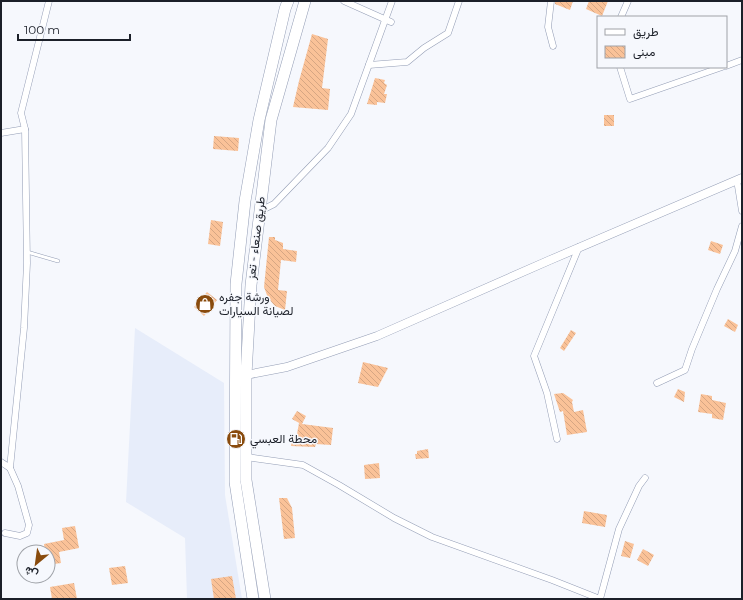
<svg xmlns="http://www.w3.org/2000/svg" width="743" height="600" font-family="Montserrat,Vazirmatn,sans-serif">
  <defs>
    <pattern id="building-back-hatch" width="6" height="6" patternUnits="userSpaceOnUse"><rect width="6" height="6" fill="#fac298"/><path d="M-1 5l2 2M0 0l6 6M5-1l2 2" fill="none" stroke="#d6a683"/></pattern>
  </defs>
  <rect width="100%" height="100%" fill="#f6f8fd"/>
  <polygon fill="#e7edfa" points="135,328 224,383 225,495 242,599 187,599 185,538 126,502"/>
  <g fill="url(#building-back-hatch)">
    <polygon points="555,1 573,1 570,10 555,4"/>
    <polygon points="589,1 608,1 602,16 586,9"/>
    <polygon points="312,34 328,39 322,88 330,89 328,110 293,107 299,81"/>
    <polygon points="375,78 385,80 384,83 387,85 384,94 387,94 385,103 377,102 377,105 367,104"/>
    <rect x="604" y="115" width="10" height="11"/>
    <polygon points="214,136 239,138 238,151 213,149"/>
    <polygon points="211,220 223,222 220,246 208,244"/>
    <polygon points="269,237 275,237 275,240 283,243 283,249 297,251 296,262 281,260 278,290 287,291 285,310 275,306 268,298 264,287"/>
    <polygon points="711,241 723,245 720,254 708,250"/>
    <polygon points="207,292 217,300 204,316 194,307"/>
    <polygon points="728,319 738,325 735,332 724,326"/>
    <polygon points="571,330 576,333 564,351 560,348"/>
    <polygon points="363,362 388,368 378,387 358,383"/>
    <polygon points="678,389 685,392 684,402 674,397"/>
    <polygon points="563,393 573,400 572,402 574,412 583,410 587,432 567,435 563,411 560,412 554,394"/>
    <polygon points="701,394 712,396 712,400 726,403 723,420 712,418 712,414 698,412"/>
    <polygon points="297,411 306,416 302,424 333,428 331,445 316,444 315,447 291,446 292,439 293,440 294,436 296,436 296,434 297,434 299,423 301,424 292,419"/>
    <polygon points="428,449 429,458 416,459 415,454 417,454 417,451"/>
    <polygon points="379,463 380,478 365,479 364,465"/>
    <polygon points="279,498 287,498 292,508 295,538 284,539"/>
    <polygon points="584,511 607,515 605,527 582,523"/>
    <polygon points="75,526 79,548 59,552 61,563 48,565 48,552 45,552 44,544 64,540 62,528"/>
    <polygon points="625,541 634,544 630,558 621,556"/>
    <polygon points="643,549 654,555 648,566 637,560"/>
    <polygon points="125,566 128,583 112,585 109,568"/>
    <polygon points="232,576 236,599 214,599 211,579"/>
    <polygon points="74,583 77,599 52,599 50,587"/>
  </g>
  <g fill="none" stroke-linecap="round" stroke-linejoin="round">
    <g stroke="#939db5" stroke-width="4">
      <polyline id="service" points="27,252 58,261"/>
    </g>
    <g stroke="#939db5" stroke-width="7">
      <g id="minor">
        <polyline points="344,1 391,22"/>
        <polyline points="551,1 548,27 553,46"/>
        <polyline points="621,17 628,1"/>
        <polyline points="369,65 407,62 424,48 448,33 459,1"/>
        <polyline points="726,66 742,60"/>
        <polyline points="620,67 630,99 722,67"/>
        <polyline points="1,133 25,129"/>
        <polyline points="737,180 742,211"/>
        <polyline points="260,211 274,204 328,148 351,114 392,1"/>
        <polyline points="657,383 685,370 692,349 717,289 735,251 742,226"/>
        <polyline points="557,439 547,393 534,356 579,247"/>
        <polyline points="246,457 303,465 339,485 394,518 432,537 552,580 600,599 619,529 639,486 645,478"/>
        <polyline points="1,462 10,468 18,486 29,525 27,533 20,536 5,533"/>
        <polyline points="10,468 24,328 27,263 25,129 21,113 49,1"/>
      </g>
    </g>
    <g stroke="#939db5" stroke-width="9">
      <polyline id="tertiary" points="246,375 287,367 377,336 550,260 742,178"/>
    </g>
    <g stroke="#939db5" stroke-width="12">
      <g id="trunk">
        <polyline points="253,599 235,482 236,284 245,201 259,120 285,9 288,1"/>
        <polyline points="265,599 246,480 246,375 251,285 271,120 305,1"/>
      </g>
    </g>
    <use href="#service" stroke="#fff" stroke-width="3"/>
    <use href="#minor" stroke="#fff" stroke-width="6"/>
    <use href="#tertiary" stroke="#fff" stroke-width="8"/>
    <use href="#trunk" stroke="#fff" stroke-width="11"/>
  </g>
  <defs>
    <g id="shop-disc" transform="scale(1)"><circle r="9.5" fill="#894b0d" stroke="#f6f8fd"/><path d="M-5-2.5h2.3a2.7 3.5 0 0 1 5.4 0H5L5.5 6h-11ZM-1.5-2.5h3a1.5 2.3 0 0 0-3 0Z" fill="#fff"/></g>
    <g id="fuel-disc" transform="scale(1)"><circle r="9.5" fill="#894b0d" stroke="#f6f8fd"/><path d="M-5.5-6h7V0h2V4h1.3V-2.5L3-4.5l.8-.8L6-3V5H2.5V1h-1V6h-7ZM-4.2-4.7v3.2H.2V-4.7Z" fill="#fff"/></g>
  </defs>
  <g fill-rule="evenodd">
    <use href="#shop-disc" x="205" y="304"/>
    <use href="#fuel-disc" x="236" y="439"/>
  </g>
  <g text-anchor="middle" stroke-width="3" stroke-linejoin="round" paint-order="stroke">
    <g font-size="12" fill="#1c2029" stroke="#f6f8fd">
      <text transform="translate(256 238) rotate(-83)" y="4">طريق صنعاء - تعز</text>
    </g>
    <g font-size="12" fill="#1c2029" stroke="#f6f8fd" text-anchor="start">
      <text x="219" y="301">ورشة جفره<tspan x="219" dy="14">لصيانة السيارات</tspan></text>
      <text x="250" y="443">محطة العبسي</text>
    </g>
  </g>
  <rect width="743" height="600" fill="none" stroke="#1c2029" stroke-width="4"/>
  <rect x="597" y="16" width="130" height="52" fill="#f6f8fd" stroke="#9fa2a8"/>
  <rect x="605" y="29" width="20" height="6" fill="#ffffff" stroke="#9fa2a8"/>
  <text x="633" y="36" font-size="12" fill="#1c2029">طريق</text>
  <rect x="605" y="46" width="20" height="12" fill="url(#building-back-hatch)" stroke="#9fa2a8"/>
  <text x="633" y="56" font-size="12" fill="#1c2029">مبنى</text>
  <g transform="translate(36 564) rotate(209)"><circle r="19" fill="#f6f8fd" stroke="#9fa2a8"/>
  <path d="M0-3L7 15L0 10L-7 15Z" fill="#894b0d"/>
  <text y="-6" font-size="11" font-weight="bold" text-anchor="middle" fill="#1c2029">ش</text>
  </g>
  <path d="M18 34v6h112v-6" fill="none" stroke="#1c2029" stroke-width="2"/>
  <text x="24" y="34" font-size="12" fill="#1c2029" stroke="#f6f8fd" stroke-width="3" paint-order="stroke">100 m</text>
</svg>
